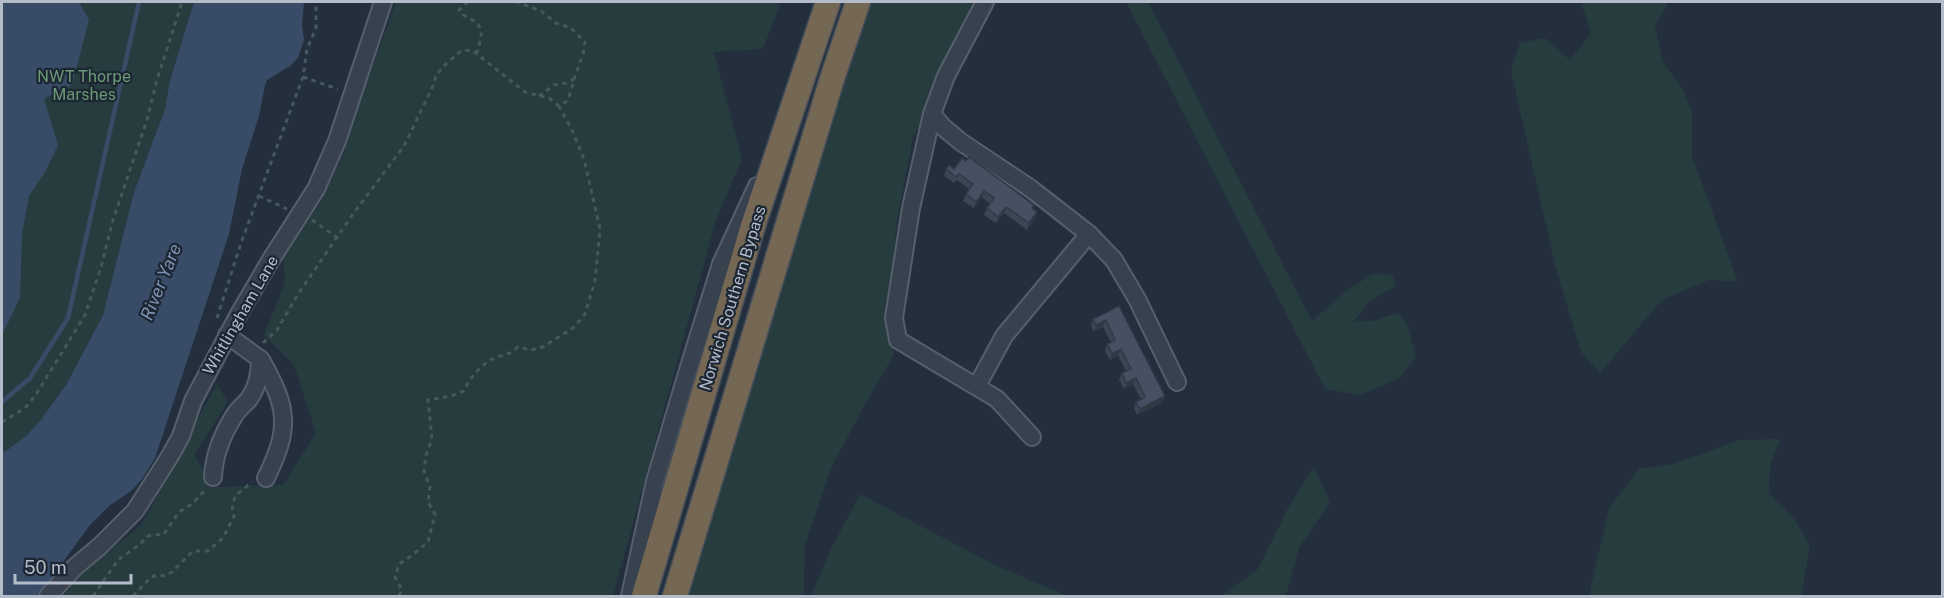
<svg xmlns="http://www.w3.org/2000/svg" width="1944" height="598" font-family="'Public Sans',sans-serif">
  <rect width="100%" height="100%" fill="#242f3e"/>
  <g fill="#263c3f">
    <polygon points="2,2 194,2 170,80 165,109 134,192 103,315 66,385 40,421 26,436 6,451 2,452"/>
    <polygon points="396,2 781,2 763,49 714,52 742,159 716,220 613,596 63,596 84,572 142,524 217,384 228,402 194,455 215,487 283,485 316,433 294,365 264,335 285,283 283,258 322,200 344,153 355,116"/>
    <polygon points="865,2 985,2 937,100 913,137 897,221 887,323 894,355 874,388 832,466 805,545 804,596 681,596"/>
    <polygon points="1126,2 1148,2 1312,321 1345,292 1372,274 1392,275 1396,286 1369,302 1353,322 1372,321 1398,313 1408,326 1416,357 1398,379 1361,395 1325,389"/>
    <polygon points="1581,2 1669,2 1655,25 1663,62 1683,90 1692,111 1692,156 1738,282 1709,280 1662,300 1600,373 1581,352 1555,265 1511,71 1520,43 1545,38 1570,60 1591,33"/>
    <polygon points="1780,439 1770,466 1769,493 1795,520 1810,546 1801,596 1589,596 1609,508 1639,469 1673,464 1740,440"/>
    <polygon points="1314,467 1330,502 1299,548 1286,596 1221,596 1258,569 1288,508"/>
    <polygon points="860,494 995,565 1068,596 811,596 830,551"/>
  </g>
  <g fill="#394c67">
    <polygon points="2,2 79,2 89,20 72,85 44,99 58,145 45,172 29,196 22,234 20,298 2,335"/>
    <polygon points="194,2 304,2 302,25 304,40 298,58 290,66 267,80 265,85 259,116 242,169 229,234 155,458 142,479 131,491 109,506 90,525 38,596 2,596 2,452 6,451 26,436 40,421 66,385 103,315 134,192 165,109 170,80"/>
  </g>
  <g fill="none" stroke-linecap="round" stroke-linejoin="round">
    <polyline stroke="#394c67" stroke-width="4.5" points="2,402 30,378 68,318 139,2"/>
    <g stroke="#565f6c" stroke-width="20">
      <g id="minor">
        <polyline points="985,2 946,76 932,114 943,127 961,142 1030,188 1089,234 1114,260 1137,299 1177,382"/>
        <polyline points="932,114 911,208 894,318 898,340 997,399 1032,437"/>
        <path d="M261,360C288,408 291,427 266,478"/>
        <polyline points="977,386 1004,336 1089,234"/>
        <path d="M213,477C214,455 222,435 234,416C238,409 244,405 249,399C257,388 260,372 260,359L227,335"/>
        <polyline points="48,596 75,567 100,546 135,511 170,456 181,436 193,401 239,314 270,261 316,189 337,141 383,2"/>
        <polyline points="630,596 655,481 688,370 721,264 757,186"/>
      </g>
    </g>
    <g stroke="#434c59" stroke-width="27">
      <g id="highway">
        <polyline points="644,596 753,226 828,2"/>
        <polyline points="675,596 832,79 858,2"/>
      </g>
    </g>
    <g stroke="#44595c" stroke-width="3" stroke-dasharray="4.5 4.5" stroke-linecap="butt">
      <path d="M468,2L459,10L461,14C484,25 484,29 477,53"/>
      <polyline points="303,77 338,89"/>
      <polyline points="539,96 554,85 566,83 574,79"/>
      <polyline points="259,196 287,209"/>
      <polyline points="312,220 338,238"/>
      <polyline points="217,318 241,243 303,77 307,49 316,28 316,2"/>
      <polyline points="263,343 277,330 298,294 353,214 404,146 434,84 436,75 447,63 461,51 472,50 525,92 549,98 559,106"/>
      <polyline points="2,422 25,408 35,396 85,315 101,267 113,220 147,120 157,80 182,2"/>
      <polyline points="93,596 118,560 139,545 148,536 164,534 179,512 192,504 206,489"/>
      <polyline points="133,596 151,577 158,575 165,576 172,572 193,551 208,551 223,538 234,516 232,505 236,495 252,482"/>
      <path d="M399,596L402,590L395,577L399,564L411,556L428,542L435,514L428,502L430,487L424,471L426,455L432,439L428,400L451,396L464,391C470,377 482,363 497,357C508,353 507,356 518,347L531,350L543,347L573,328L585,314L595,281L600,229L584,159L572,130L559,106L567,101L571,91L574,79L583,54L585,42L571,28L556,23L541,11L517,2"/>
    </g>
    <use href="#minor" stroke="#38414e" stroke-width="16"/>
    <use href="#highway" stroke="#746855" stroke-width="24"/>
  </g>
  <g fill="#3b4654">
    <polygon points="946,169 954,169 1033,208 1037,212 1035,218 1027,230 1004,213 996,223 984,215 987,208 990,204 982,197 974,208 963,201 966,194 969,189 957,180 954,183 944,176"/>
    <polygon points="1119,306 1165,396 1162,403 1137,415 1134,408 1136,402 1141,399 1133,384 1124,389 1119,380 1122,373 1126,371 1118,355 1110,360 1105,351 1107,344 1111,342 1103,327 1094,332 1091,326 1093,319"/>
  </g>
  <g fill="#303945">
    <polygon points="984,191 982,197 974,208 976,202"/>
    <polygon points="1006,207 1004,213 996,223 998,217"/>
    <polygon points="1037,212 1035,218 1027,230 1029,223"/>
    <polygon points="1106,320 1103,327 1094,332 1096,325"/>
    <polygon points="1121,349 1118,355 1110,360 1112,354"/>
    <polygon points="1136,378 1133,384 1124,389 1126,383"/>
    <polygon points="1165,396 1162,403 1137,415 1140,409"/>
  </g>
  <g fill="#455162" stroke="#303945" stroke-width="1.5">
    <polygon points="969,157 1034,205 1032,208 1037,212 1029,223 1006,207 998,217 987,208 994,198 984,191 976,202 966,194 973,184 959,174 956,177 946,169 949,165 954,169 962,158 966,161"/>
    <polygon points="1119,306 1165,396 1140,409 1136,402 1145,397 1136,378 1126,383 1122,373 1131,369 1121,349 1112,354 1107,344 1115,340 1106,320 1096,325 1093,319"/>
  </g>
  <g text-anchor="middle" stroke-width="4.5" stroke-linejoin="round" paint-order="stroke">
    <g font-size="16" fill="#6b9a76" stroke="#1d2633">
      <text x="84" y="82">NWT Thorpe<tspan x="84" dy="18">Marshes</tspan></text>
    </g>
    <g font-size="16" fill="#b4bcc9" stroke="#1d2633">
      <text transform="translate(732 298) rotate(-73)" y="6">Norwich Southern Bypass</text>
      <text transform="translate(240 315) rotate(-60)" y="6">Whitlingham Lane</text>
    </g>
    <g font-size="18" font-style="italic" fill="#7c92b1" stroke="#1d2633">
      <text transform="translate(161 282) rotate(-68)" y="6">River Yare</text>
    </g>
  </g>
  <rect width="1944" height="598" fill="none" stroke="#b4bcc9" stroke-width="6"/>
  <path d="M15 574v9h116v-9" fill="none" stroke="#b4bcc9" stroke-width="3"/>
  <text x="24" y="574" font-size="18" fill="#b4bcc9" stroke="#1d2633" stroke-width="4.5" paint-order="stroke">50 m</text>
</svg>
